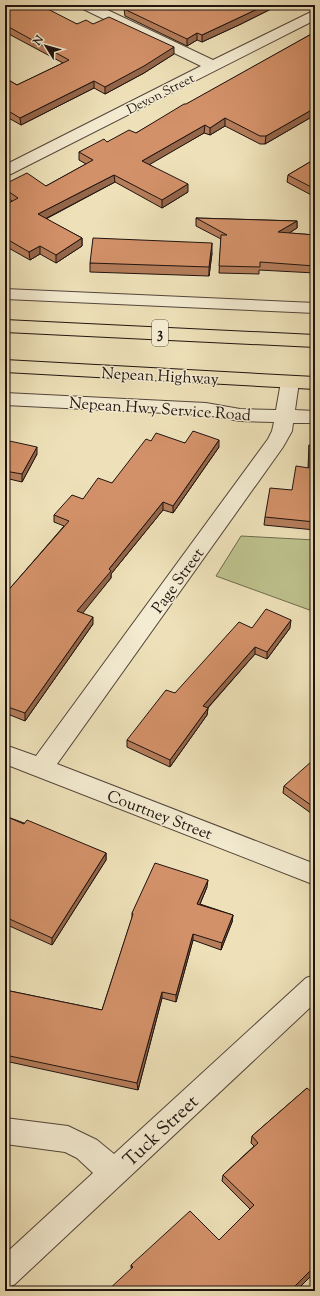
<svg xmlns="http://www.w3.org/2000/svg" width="320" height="1296" font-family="'Sorts Mill Goudy',serif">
  <rect width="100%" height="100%" fill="#eee1b9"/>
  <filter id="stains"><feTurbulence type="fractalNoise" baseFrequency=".005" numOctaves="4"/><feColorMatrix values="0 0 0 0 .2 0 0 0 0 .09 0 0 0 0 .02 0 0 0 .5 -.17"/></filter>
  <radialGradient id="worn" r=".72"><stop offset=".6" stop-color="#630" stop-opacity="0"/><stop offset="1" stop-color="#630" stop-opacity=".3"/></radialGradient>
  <polygon fill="#bdc18c" stroke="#6e6a4e" points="241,536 315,540 315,612 216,576"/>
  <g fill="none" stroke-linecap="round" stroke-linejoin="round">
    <g stroke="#53463a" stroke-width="2">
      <g id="minor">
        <polygon points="79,5 97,5 213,60 315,10 315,20 11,174 5,176 5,165 201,66 81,8"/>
        <polygon points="5,289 315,303 315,313 5,299"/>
        <polygon points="290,376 297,378 299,382 295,410 315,411 315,423 293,423 292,431 283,447 57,764 315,864 315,885 5,764 5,745 36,756 268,439 272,431 274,422 240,421 206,415 5,405 5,393 206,403 240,409 276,410 281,382 283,378"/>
        <polygon points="315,975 315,1003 15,1284 5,1289 5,1254 93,1173 77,1158 65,1152 5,1144 5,1118 68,1126 97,1140 114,1154 306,978"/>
      </g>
    </g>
    <g stroke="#1f130f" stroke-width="2">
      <g id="trunk">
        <polygon points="5,320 315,335 315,347 5,332"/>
        <polygon points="5,360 315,377 315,389 5,372"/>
      </g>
    </g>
    <use href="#minor" fill="#f4ecd2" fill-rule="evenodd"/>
    <use href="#trunk" fill="#eee1b9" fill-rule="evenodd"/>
  </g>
  <g fill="#b57d5a" stroke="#1f130f">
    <polygon points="5,5 77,24 93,24 174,54 144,73 105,94 94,88 21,125 5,116 5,78 17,85 63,63 5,32"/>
    <polygon points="134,5 279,5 241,24 202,42 197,40 187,46 125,16 124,9"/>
    <polygon points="315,32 315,115 265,144 260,144 225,126 210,135 204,133 149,164 188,192 162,208 115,182 46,219 82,238 82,246 56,263 40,254 30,260 5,246 5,205 12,201 5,196 5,184 46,186 86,164 79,160 79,152 107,142 136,133"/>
    <polygon points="315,159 315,197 287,182 288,175"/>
    <polygon points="196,218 297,221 297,228 289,233 315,235 315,273 259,270 259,274 219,273 221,239 196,226"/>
    <polygon points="212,253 209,276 90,272 90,263"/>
    <polygon points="5,440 37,454 22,482 5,478"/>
    <polygon points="151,441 185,443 219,447 173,513 163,510 111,574 111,578 82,613 93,624 25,721 5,713 5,594 64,526 54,522 54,515 112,483"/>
    <polygon points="309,445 315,446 315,530 264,525 265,517 292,490 308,468"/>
    <polygon points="252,628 290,628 267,659 255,654 208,708 207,715 170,767 127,747 127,740 175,693"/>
    <polygon points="315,763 315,816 283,793 284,786"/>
    <polygon points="5,816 106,853 106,860 52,945 5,924"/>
    <polygon points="207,887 200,904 233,915 232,922 221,950 193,940 176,1002 162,998 138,1090 5,1061 5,990 102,1010 132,918 132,913"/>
    <polygon points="307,1088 315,1272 131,1268 131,1265 219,1240 250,1209 222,1181 223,1175 254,1146 251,1143 252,1136"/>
  </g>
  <g fill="#94664a" stroke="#1f130f">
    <polygon points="266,5 279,5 241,24 202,42 202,35"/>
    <polygon points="197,33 197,40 187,46 187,39"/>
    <polygon points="174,47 174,54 144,73 105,94 105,87"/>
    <polygon points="94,81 94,88 21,125 20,118"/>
    <polygon points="315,108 315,115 265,144 266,136"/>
    <polygon points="225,118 225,126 210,135 210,128"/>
    <polygon points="205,125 204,133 142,169 142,161"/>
    <polygon points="114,175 115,182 39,222 38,214"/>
    <polygon points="188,184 188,192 162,208 162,200"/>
    <polygon points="297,221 297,228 278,240 278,232"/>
    <polygon points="82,238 82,246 56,263 56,255"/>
    <polygon points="212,243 212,253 209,276 209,267"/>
    <polygon points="40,246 40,254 30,260 29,252"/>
    <polygon points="219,440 219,447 173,513 173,506"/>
    <polygon points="37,447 37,454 22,482 22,474"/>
    <polygon points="163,502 163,510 111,574 111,578 78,619 77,611 109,569"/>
    <polygon points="93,617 93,624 25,721 25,713"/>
    <polygon points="291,620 290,628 267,659 267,652"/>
    <polygon points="255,647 255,654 203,713 203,706"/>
    <polygon points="208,708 207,715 170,767 170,760"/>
    <polygon points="106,853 106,860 52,945 52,938"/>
    <polygon points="208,880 207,887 197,911 197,904"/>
    <polygon points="233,915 232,922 221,950 222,943"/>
    <polygon points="193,934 193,940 176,1002 176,995"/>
    <polygon points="162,992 162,998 138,1090 137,1083"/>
    <polygon points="315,1266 315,1272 296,1291 290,1291"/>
  </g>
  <g fill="#d39169" stroke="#1f130f">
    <polygon points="5,5 40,5 77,24 86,20 93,24 109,17 174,47 144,66 105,87 94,81 20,118 5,109 5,78 17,85 69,60 5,25"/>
    <polygon points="134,5 266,5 202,35 197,33 187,39 124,9"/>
    <polygon points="315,32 315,108 266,136 260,136 225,118 210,128 205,125 142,161 188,184 162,200 114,175 38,214 82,238 56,255 40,246 29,252 5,238 5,205 18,198 5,189 5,184 27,173 46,186 93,160 79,152 104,139 107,142 129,130 136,133 184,104 186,104"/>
    <polygon points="315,159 315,189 288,175"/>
    <polygon points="196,218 297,221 278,232 315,235 315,266 260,262 260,267 219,266 221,235 227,235"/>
    <polygon points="93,238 212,243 209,267 90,263"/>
    <polygon points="193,431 219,440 173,506 163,502 109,569 111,571 77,611 93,617 25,713 5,706 5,594 69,521 54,515 72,495 83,499 98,478 112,483 146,439 151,441 156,433 185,443"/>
    <polygon points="5,440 37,447 22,474 5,471"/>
    <polygon points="309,445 315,446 315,522 265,517 270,488 292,490 296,466 309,468"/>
    <polygon points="266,609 291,620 267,652 255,647 203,706 208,708 170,760 127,740 166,690 175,693 239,622 252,628"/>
    <polygon points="312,761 315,763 315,808 284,786"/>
    <polygon points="5,816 24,824 27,820 106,853 52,938 5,917 5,874 7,872 5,871"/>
    <polygon points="155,863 208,880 197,904 233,915 222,943 193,934 176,995 162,992 137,1083 5,1055 5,990 102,1010 133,914 132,913"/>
    <polygon points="307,1088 315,1095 315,1266 290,1291 107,1291 133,1267 131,1265 190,1211 219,1240 254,1205 223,1175 258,1143 252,1136"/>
  </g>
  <g text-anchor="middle" stroke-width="3" stroke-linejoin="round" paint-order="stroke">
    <g font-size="13" fill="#1f130f" stroke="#f4ecd2">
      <text transform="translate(160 93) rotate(-27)" y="5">Devon Street</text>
    </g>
    <rect fill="#f4ecd2" stroke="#5f544a" stroke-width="1" x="152" y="320" width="16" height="26" rx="3"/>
    <g font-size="15" font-weight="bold" fill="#1f130f">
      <text x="160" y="338">3</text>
    </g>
    <g font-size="16" fill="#1f130f" stroke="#f4ecd2">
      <text transform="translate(160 375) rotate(3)" y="6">Nepean Highway</text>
      <text transform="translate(160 408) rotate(4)" y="6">Nepean Hwy Service Road</text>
      <text transform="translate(177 580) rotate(-54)" y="6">Page Street</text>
      <text transform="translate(160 814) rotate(21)" y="6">Courtney Street</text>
    </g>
    <g font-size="19" fill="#1f130f" stroke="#f4ecd2">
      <text transform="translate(160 1130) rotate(-43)" y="7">Tuck Street</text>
    </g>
  </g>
  <rect width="320" height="1296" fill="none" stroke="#eee1b9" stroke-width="20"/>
  <rect x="6" y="6" width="308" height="1284" fill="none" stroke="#1f130f" stroke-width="2"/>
  <rect x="10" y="10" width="300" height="1276" fill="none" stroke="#1f130f"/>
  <g transform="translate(46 46) rotate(307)" stroke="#f4ecd2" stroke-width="3" paint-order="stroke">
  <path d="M0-3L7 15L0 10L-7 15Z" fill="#1f130f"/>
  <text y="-6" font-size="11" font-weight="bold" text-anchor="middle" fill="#1f130f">N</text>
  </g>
  <rect width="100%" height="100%" filter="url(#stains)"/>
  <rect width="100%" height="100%" fill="url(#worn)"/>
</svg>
